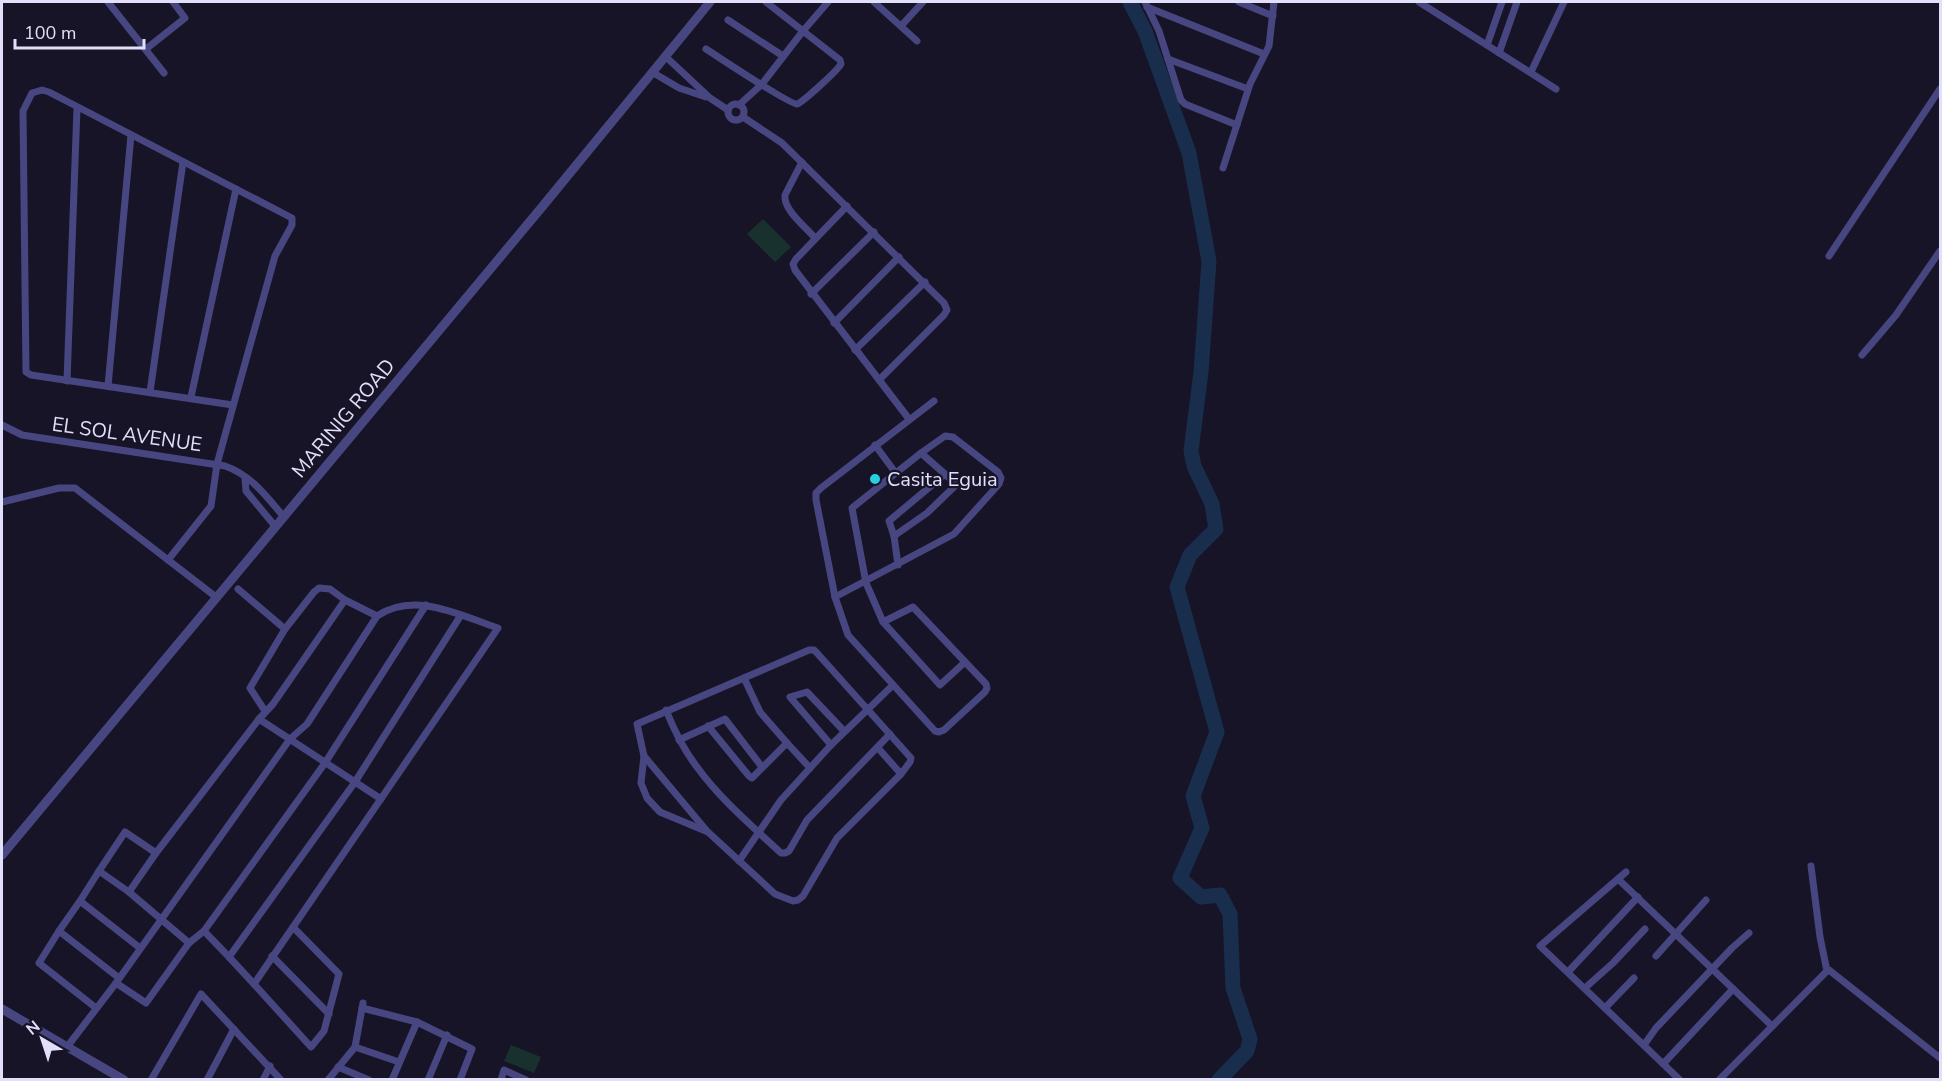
<svg xmlns="http://www.w3.org/2000/svg" width="1942" height="1081" font-family="'Nunito Sans',sans-serif">
  <rect width="100%" height="100%" fill="#171427"/>
  <g fill="#18312f">
    <polygon points="763,219 791,247 775,262 747,234"/>
    <polygon points="511,1045 541,1057 534,1073 504,1061"/>
  </g>
  <g fill="none" stroke-linecap="round" stroke-linejoin="round">
    <polyline stroke="#192e4c" stroke-width="15" points="1130,2 1145,31 1189,153 1209,261 1201,372 1191,451 1194,466 1212,504 1216,529 1190,555 1177,587 1217,732 1193,796 1202,828 1180,878 1201,897 1220,895 1230,914 1233,988 1250,1039 1247,1051 1219,1080"/>
    <g stroke="#474680" stroke-width="7">
      <polyline points="108,2 164,73"/>
      <polyline points="766,2 803,31 828,2"/>
      <polyline points="874,2 917,41"/>
      <polyline points="1145,2 1159,31 1181,100 1185,104 1237,125"/>
      <polyline points="1239,2 1273,16"/>
      <polyline points="1419,2 1556,89"/>
      <polyline points="1147,7 1264,54"/>
      <polyline points="728,20 783,56"/>
      <polyline points="901,26 923,2"/>
      <polyline points="1487,45 1502,2"/>
      <polyline points="146,49 185,18 173,2"/>
      <path d="M706,49C717,56 790,105 797,104C802,103 838,70 841,64L840,60L803,31L762,84L739,105"/>
      <polyline points="1499,53 1517,2"/>
      <polyline points="665,56 710,98 728,110"/>
      <polyline points="1168,59 1248,89"/>
      <polyline points="652,72 679,88 706,97"/>
      <polyline points="1531,72 1564,2"/>
      <circle cx="736" cy="112" r="8"/>
      <polyline points="743,117 782,143 944,303 947,310 944,315 879,380"/>
      <path d="M802,162L785,195C783,210 806,227 815,238"/>
      <polyline points="1223,168 1250,84 1269,46 1274,2"/>
      <polyline points="847,206 796,259 793,264 795,270 909,419"/>
      <polyline points="1829,256 1940,89"/>
      <polyline points="811,294 874,232"/>
      <polyline points="834,323 899,257"/>
      <polyline points="855,350 925,282"/>
      <polyline points="1862,355 1896,315 1940,251"/>
      <polyline points="67,381 77,108"/>
      <polyline points="108,386 131,135"/>
      <polyline points="150,392 183,162"/>
      <polyline points="191,397 236,189"/>
      <path d="M2,425L22,435L225,466C251,475 266,496 284,517"/>
      <polyline points="875,445 895,472"/>
      <polyline points="245,478 246,491 275,526"/>
      <polyline points="2,502 59,488 75,488 216,597"/>
      <polyline points="894,536 927,513 955,486 954,482 921,453"/>
      <polyline points="168,560 211,506 217,464 227,428 275,256 292,225 292,218 49,92 42,90 32,93 23,111 26,372 31,375 233,405"/>
      <polyline points="898,565 894,536 889,521 944,475"/>
      <polyline points="238,589 285,629"/>
      <polyline points="835,597 954,534 999,484 1001,478 998,472 953,437 945,436 921,453 852,508 866,583 883,622 940,685 965,662"/>
      <polyline points="883,622 913,607 986,684 987,688 985,692 944,730 939,732 935,731 848,635 835,597 816,500 816,493 821,488 934,401"/>
      <polygon points="809,650 814,650 817,653 911,758 910,762 901,774 837,838 803,896 798,900 793,901 775,894 708,832 660,812 647,798 641,783 644,756 637,724"/>
      <polyline points="744,678 760,712 787,743"/>
      <path d="M666,710C674,730 683,749 697,767C720,799 752,826 781,853H785L789,851L807,820L890,734"/>
      <polyline points="265,711 250,688 285,629 314,592 319,588 330,589 345,600"/>
      <polyline points="259,719 273,704 345,600 377,616"/>
      <polyline points="708,726 749,776 752,778 787,743 810,768"/>
      <polyline points="679,740 725,719 762,767"/>
      <polyline points="831,745 790,697 807,692 844,731"/>
      <polyline points="878,748 901,774"/>
      <polyline points="644,756 706,830"/>
      <polyline points="156,853 259,719 381,799"/>
      <polyline points="739,861 781,800 831,745 893,685"/>
      <polyline points="1811,866 1820,937 1827,971"/>
      <polyline points="99,871 125,832 156,853 129,892"/>
      <polyline points="1626,872 1540,946 1680,1080"/>
      <polyline points="1618,879 1772,1026"/>
      <polyline points="80,901 99,871 129,892 189,943 204,931"/>
      <polyline points="59,931 80,901 140,948"/>
      <polyline points="272,956 329,1014"/>
      <polyline points="1656,956 1706,900"/>
      <polyline points="229,957 204,931 325,763 426,605"/>
      <polyline points="1827,971 1829,970 1940,1058"/>
      <polyline points="1568,972 1638,897"/>
      <polyline points="116,983 146,1003 189,943"/>
      <polyline points="254,984 229,957 355,782 461,615"/>
      <polyline points="1585,988 1613,963 1645,929"/>
      <polyline points="96,1008 39,963 59,931 119,978"/>
      <polyline points="362,1008 417,1022 472,1049 460,1080"/>
      <polyline points="1605,1008 1634,978"/>
      <polyline points="1644,1045 1656,1028 1732,948 1749,933"/>
      <path d="M67,1047L116,983L290,739L307,724L377,616C415,591 459,615 498,628L254,984L311,1047L324,1031L339,974L293,927"/>
      <polyline points="355,1047 399,1062"/>
      <polyline points="1663,1064 1733,989"/>
      <polyline points="338,1067 369,1080"/>
      <polyline points="151,1080 201,994 281,1080"/>
      <polyline points="207,1080 234,1029"/>
      <polyline points="263,1080 270,1066"/>
      <polyline points="328,1080 355,1047 363,1003"/>
      <polyline points="392,1080 417,1022"/>
      <polyline points="428,1080 447,1035"/>
      <polyline points="501,1080 504,1070 526,1080"/>
      <polyline points="1719,1080 1827,971"/>
    </g>
    <g stroke="#474680" stroke-width="9">
      <polyline points="2,855 542,207 710,2"/>
      <polyline points="2,1009 124,1080"/>
    </g>
  </g>
  <circle fill="#25d1e0" stroke="#171427" stroke-width="2" cx="875" cy="479" r="6"/>
  <g text-anchor="middle" stroke-width="4.5" stroke-linejoin="round" paint-order="stroke">
    <g font-size="20" fill="#e2dffa" stroke="#171427">
      <text transform="translate(343 418) rotate(-50)" y="7">MARINIG ROAD</text>
      <text transform="translate(127 434) rotate(8)" y="7">EL SOL AVENUE</text>
    </g>
    <g font-size="20" fill="#e2dffa" stroke="#171427" text-anchor="start">
      <text x="887" y="486">Casita Eguia</text>
    </g>
  </g>
  <rect width="1942" height="1081" fill="none" stroke="#e2dffa" stroke-width="6"/>
  <g transform="translate(42 1039) rotate(321)" stroke="#171427" stroke-width="4.5" paint-order="stroke">
  <path d="M0-4.5L10 22L0 15L-10 22Z" fill="#e2dffa"/>
  <text y="-9" font-size="16" font-weight="bold" text-anchor="middle" fill="#e2dffa">N</text>
  </g>
  <path d="M15 39v9h129v-9" fill="none" stroke="#e2dffa" stroke-width="3"/>
  <text x="24" y="39" font-size="18" fill="#e2dffa" stroke="#171427" stroke-width="4.5" paint-order="stroke">100 m</text>
</svg>
